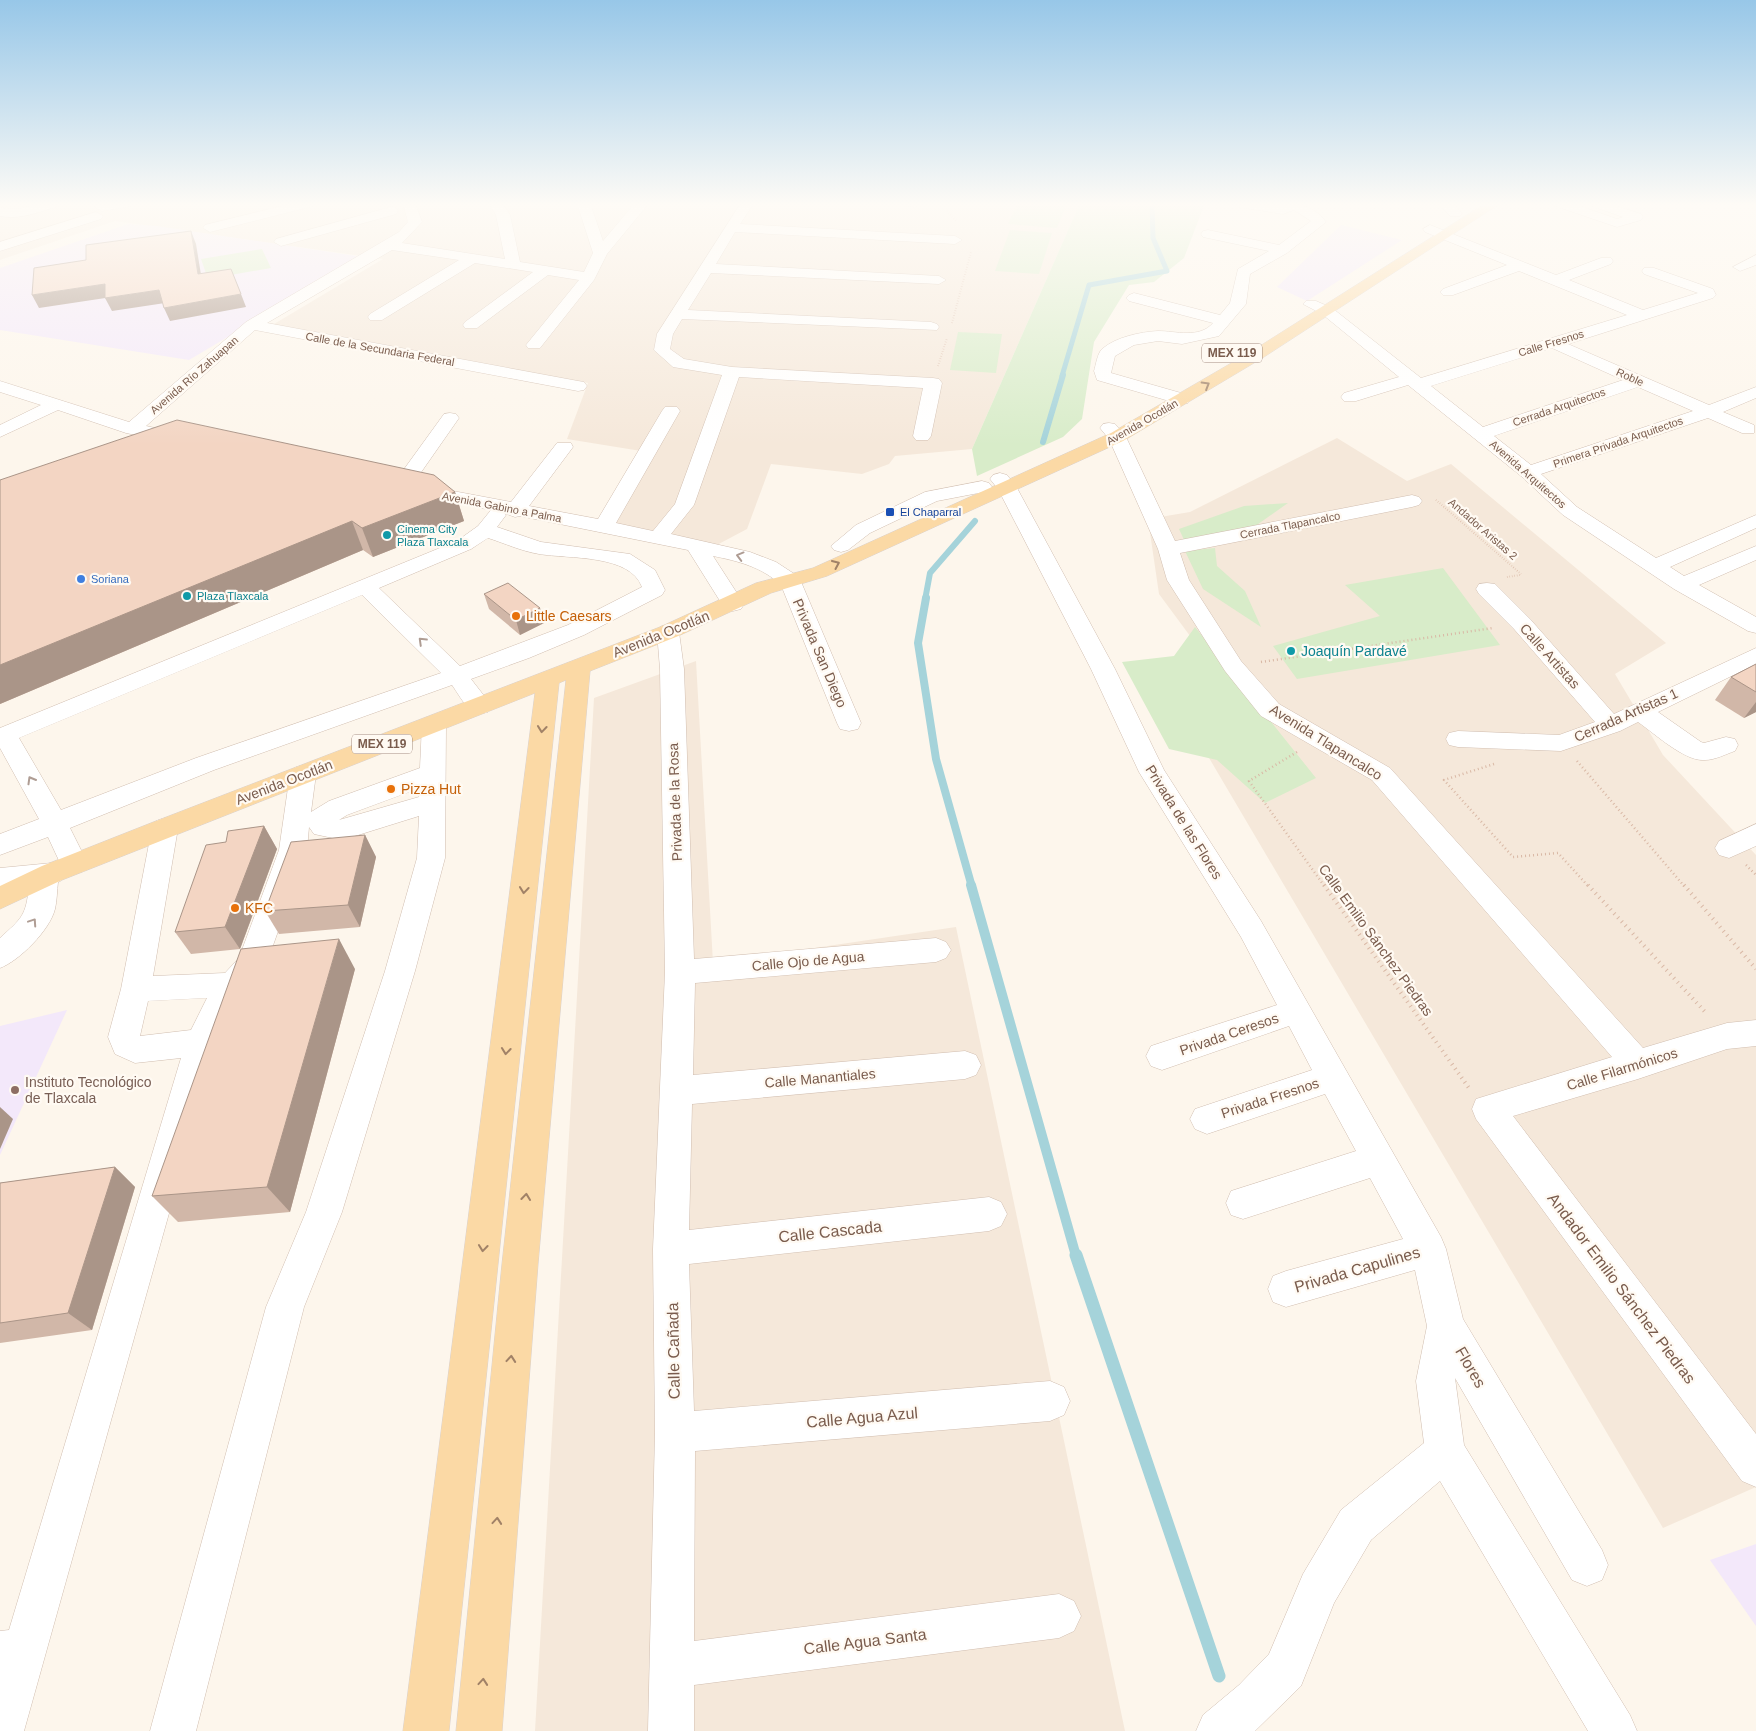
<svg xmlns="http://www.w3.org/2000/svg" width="1756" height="1731" font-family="Helvetica,sans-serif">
  <rect width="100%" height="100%" fill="#fdf6ec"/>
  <g fill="#f5e8da">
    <polygon points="0,203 1080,203 972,449 895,456 889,464 862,474 771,464 747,529 713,547 609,523 641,451 567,439 588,383 269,327 383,259 115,221 0,260"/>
    <polygon points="1337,438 1407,481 1451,464 1666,643 1615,674 1663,755 1756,855 1756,1487 1663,1528 1202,746 1247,713 1159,594 1148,519 1190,512"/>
    <polygon points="696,661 713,963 956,927 1125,1731 535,1731 594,698"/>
  </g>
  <g fill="#f3e8fa">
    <polygon points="128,224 157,226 363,257 189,360 0,330 0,268"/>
    <polygon points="1341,225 1402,240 1307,301 1277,287"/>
    <polygon points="67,1010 0,1155 0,1026"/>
    <polygon points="1756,1544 1756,1626 1710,1560"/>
  </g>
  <g fill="#d8ecc9">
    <polygon points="1018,203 1067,203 1057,228 1008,224"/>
    <polygon points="1080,203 1205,203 1184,258 1154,282 1129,285 1094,342 1082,419 1063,437 977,476 972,449"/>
    <polygon points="1010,230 1052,233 1039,274 995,271"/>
    <polygon points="262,249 271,268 208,279 201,259"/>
    <polygon points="958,332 1002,334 996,373 950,370"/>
    <polygon points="1288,503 1254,527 1185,542 1179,529 1244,506"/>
    <polygon points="1215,548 1217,566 1245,591 1261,627 1203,589 1185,551"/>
    <polygon points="1443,568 1500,645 1297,679 1273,646 1380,616 1345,585"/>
    <polygon points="1195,627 1316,778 1265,803 1217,760 1169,749 1122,662 1174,656"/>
  </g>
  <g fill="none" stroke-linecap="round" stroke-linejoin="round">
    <polyline stroke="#a5d3da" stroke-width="5" points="1062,376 1089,285 1167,271 1153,238 1152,203"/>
    <g stroke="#a5d3da" stroke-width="6">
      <polyline points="1043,442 1063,375"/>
      <polyline points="925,600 930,573 975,521"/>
    </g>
    <polyline stroke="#a5d3da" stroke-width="8" points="926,598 918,643 936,759 972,887"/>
    <polyline stroke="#a5d3da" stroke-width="10" points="971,885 1076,1256"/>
    <polyline stroke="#a5d3da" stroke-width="13" points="1076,1255 1219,1676"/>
    <g stroke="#d1beb0" stroke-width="1">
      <g id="minor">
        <path d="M41,203H60L58,206C39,212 20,220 0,216V208L20,209Z"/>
        <polygon points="105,203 133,203 131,206 102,211 95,207"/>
        <polygon points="294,203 315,203 313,206 210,232 203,228 205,225"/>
        <polygon points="403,203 415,203 422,222 402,243 505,259 496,215 489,203 502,203 510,215 520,262 584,272 593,253 577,203 590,203 603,241 635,203 649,203 607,254 594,280 540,348 528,348 526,345 579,280 548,275 477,328 465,328 463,325 465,322 533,272 475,263 382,320 370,320 368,317 370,314 459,260 392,250 267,323 578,381 584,382 587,386 584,390 578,391 255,330 146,426 187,435 190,439 187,443 181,444 126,433 58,410 0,437 0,425 41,405 0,392 0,381 129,422 246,322 399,232 408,222"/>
        <path d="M741,203H754L740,224L955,236L962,240L955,244L735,232L716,264L939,276L946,280L939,284L711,273L688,310L931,322L937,324L939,327L937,330L682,319L673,334L670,349L684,359L732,367L933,378L939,379L942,383L931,436L928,440H916L913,436L923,388L739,377L694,505L671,534L750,552L776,562L799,577L861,723L858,729L849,731L840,729L837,723L781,585C762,567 738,561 713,556L744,604L741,609L733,611L725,609L688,550L520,516L515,517L504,513L506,515L497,527L541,542L630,554L655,570L665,590L662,595L584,635L529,658L471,679L492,706L488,712C469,717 462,699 452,685L214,770L70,828L88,864L84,871L74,874L65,871L62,880L58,882C57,890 57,901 55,909C50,930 19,961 0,968V938C22,918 26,916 29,886L0,888V868L52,863L61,865L48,837L0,855V834L39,819L0,748V728L457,541L478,526L491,510L414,495L411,491L414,487L421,485L511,502L557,443H571L573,447L529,506L598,519L662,411L665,407H677L680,411L616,523L653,531L675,504L722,375L673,367L654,350L657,334ZM488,538C504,543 521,551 539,554C569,559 630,554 642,587L568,625L460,666L379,588L471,549ZM362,595L441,673L196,758L61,810L19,738Z"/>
        <polygon points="905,203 922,203 915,207 907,206"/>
        <path d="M1233,203L1272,204V203C1293,203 1312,203 1326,222L1287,253L1250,274L1246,304L1219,336L1182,344L1158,341L1134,345L1115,356L1111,373L1188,395L1191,399L1188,403H1176L1097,380L1094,371C1096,365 1097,354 1102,349C1116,337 1140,332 1158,331C1176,331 1199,339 1213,323L1129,301L1126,298L1129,295L1134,293L1220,315L1230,303L1238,269L1269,251L1203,237L1201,234L1203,231L1208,230L1279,245L1311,221L1294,210L1283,214L1239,207Z"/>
        <polygon points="1445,203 1460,203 1456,207 1462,213 1460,216 1450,216 1441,206"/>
        <polygon points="1553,203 1571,203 1617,219 1623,217 1591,206 1589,203 1607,203 1641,214 1643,217 1641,220 1617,227 1555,206"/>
        <polygon points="391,207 396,208 398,211 396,214 281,246 274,242 276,239"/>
        <polygon points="96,212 103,216 101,219 0,251 0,242"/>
        <path d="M1430,225L1556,275L1601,258H1611L1613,261L1611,264L1569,280L1643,310L1698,293L1644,274L1642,271L1644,268H1654L1713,289L1716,295L1713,298L1568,344L1709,405L1756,387V398L1723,412L1754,425V433H1742L1708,418L1541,474L1577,507L1656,558L1756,515V528L1670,567L1684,576L1756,546V560L1699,585L1756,617V633L1748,631L1674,589L1563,515L1521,476L1408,385L1356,401H1344L1341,397L1344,393L1399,377L1322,314L1303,304L1306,301H1316L1332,308L1421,378L1627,315L1519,271L1453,295H1443L1440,292L1443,289L1507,265L1425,232L1423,229ZM1552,348L1623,380L1483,427L1431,386ZM1638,387L1693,411L1531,465L1494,436Z"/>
        <polygon points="1756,255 1756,265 1740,271 1733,267"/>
        <polygon points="450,413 456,414 459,418 408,491 394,491 391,487 394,483 444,414"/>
        <polygon points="1109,423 1115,424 1126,437 1175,541 1412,495 1419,497 1422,501 1419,505 1412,507 1180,553 1189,580 1241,661 1279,704 1390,768 1643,1048 1727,1023 1756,1020 1756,1046 1727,1049 1638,1079 1513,1116 1756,1434 1756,1487 1742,1481 1476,1119 1472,1109 1476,1099 1612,1057 1372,780 1261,716 1225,671 1167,580 1158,549 1109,439 1100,428 1103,424"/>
        <polygon points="1000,473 1007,475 1017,488 1115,669 1164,770 1261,921 1441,1237 1446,1249 1463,1319 1602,1550 1608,1565 1602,1580 1587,1586 1572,1580 1455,1378 1464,1445 1630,1715 1637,1731 1588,1731 1440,1481 1371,1540 1334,1603 1301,1686 1255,1731 1196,1731 1203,1715 1239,1685 1269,1654 1303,1574 1341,1510 1424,1443 1416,1381 1427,1326 1415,1270 1286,1307 1273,1302 1268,1289 1273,1276 1286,1271 1403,1239 1370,1178 1243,1219 1231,1215 1226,1203 1231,1191 1356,1151 1325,1094 1207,1134 1195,1129 1190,1119 1195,1109 1312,1070 1289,1026 1162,1070 1151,1066 1146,1056 1151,1046 1277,1005 1241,937 1139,772 1091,669 998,489 990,479 993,475"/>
        <polygon points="982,481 989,483 992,487 989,491 937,501 870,533 848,550 841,552 834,550 831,546 856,525 925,492"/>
        <path d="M1487,583L1495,584L1530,619L1614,714L1756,648V664L1658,712L1701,742L1704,743L1726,737L1735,739L1738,745L1735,751C1726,754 1715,760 1705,760C1685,762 1654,733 1638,722L1620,731L1561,751L1458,747L1449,745L1446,739L1449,733L1458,731L1559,735L1595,722L1514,629L1479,594L1476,589L1479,584Z"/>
        <polygon points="668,625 676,627 679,632 684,669 694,959 936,938 946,942 951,950 946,958 936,962 695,983 693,1075 965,1051 976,1055 981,1065 976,1075 965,1079 692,1104 689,1230 989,1197 1001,1202 1007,1214 1001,1226 989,1231 689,1264 694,1411 1050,1381 1064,1387 1070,1401 1064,1415 1050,1421 695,1451 694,1641 1059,1594 1074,1601 1081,1616 1074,1631 1059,1638 694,1685 694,1731 648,1731 655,1433 653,1249 665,972 660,669 657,632 660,627"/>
        <path d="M434,716L443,718L446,724L445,858L415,971L342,1212L304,1307L196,1731H150L266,1307L306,1212L385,971L417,858L419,816L342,840L314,834L309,827L307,850L266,965C261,975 253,983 242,987L217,1042L24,1731H0V1631L9,1630L181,1058L135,1063L115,1054L108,1037L121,989L152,828L156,821L165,818L174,821L178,828L153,976L225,973L239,958L279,850L290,774L294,768L303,765L312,768L316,774L311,812L329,801L420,768L422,724L425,718ZM420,788L419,797L339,820L347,815ZM207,998L191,1030L140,1036L148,1001Z"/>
        <polygon points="1756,824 1756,846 1729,858 1719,855 1715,848 1719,841"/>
      </g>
    </g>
    <g stroke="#dad1cd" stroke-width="1">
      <polygon id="major" points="1486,203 1501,203 1264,357 1123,441 827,576 771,593 676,637 590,671 538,1264 502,1731 456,1731 502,1264 566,680 559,683 449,1731 403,1731 535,693 62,880 0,909 0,886 42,866 156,821 660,627 756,583 813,568 1111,433 1252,351"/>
    </g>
    <g stroke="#d9b8a5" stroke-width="2" stroke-dasharray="0.5 2" stroke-linecap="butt">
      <polyline points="947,211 957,222"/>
      <polyline points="952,323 971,252"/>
      <polyline points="938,366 947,338"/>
      <polyline points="1436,500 1521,574"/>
      <polyline points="1507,577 1520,575"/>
    </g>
    <g stroke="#d9b8a5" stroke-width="2.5" stroke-dasharray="1 3" stroke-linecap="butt">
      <polyline points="1261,662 1493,628"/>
      <polyline points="1297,752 1249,781 1325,887"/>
      <polyline points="1577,761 1685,887"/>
      <polyline points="1494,764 1444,780 1513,857 1558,853 1589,887"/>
      <polyline points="1746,865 1756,875"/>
    </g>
    <g stroke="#d9b8a5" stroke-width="4" stroke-dasharray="1 4.5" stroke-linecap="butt">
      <polyline points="1324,885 1469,1088"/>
      <polyline points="1588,885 1707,1014"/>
      <polyline points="1684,885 1756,969"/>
    </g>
    <use href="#minor" fill="#fff" fill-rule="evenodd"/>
    <use href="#major" fill="#fbd9a5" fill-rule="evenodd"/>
  </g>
  <g fill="#d1b7a8">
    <polygon points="0,480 455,492 464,521 373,557 363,550 0,704"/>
    <polygon points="484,594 540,608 544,623 520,635 489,609"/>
    <polygon points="1756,664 1756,712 1744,718 1715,700 1731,677"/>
    <polygon points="264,826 277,849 240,949 191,954 175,932 226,842"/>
    <polygon points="365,835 376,857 360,927 279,934 265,911"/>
    <polygon points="355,969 290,1212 178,1222 152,1196"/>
    <polygon points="115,1167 135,1187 92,1330 0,1343 0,1183"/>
  </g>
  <g fill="#aa9588">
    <polygon points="191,231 196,244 203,287 198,274"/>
    <polygon points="105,284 112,297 39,308 32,295"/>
    <polygon points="159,290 165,303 112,311 105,298"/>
    <polygon points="241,294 246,307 170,321 164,308"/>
    <polygon points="455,492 464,521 373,557 362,528"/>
    <polygon points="352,521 363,550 0,704 0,665"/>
    <polygon points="540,608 544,623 520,635 516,620"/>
    <polygon points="1756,702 1756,712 1744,718"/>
    <polygon points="264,826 277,849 240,949 225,927"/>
    <polygon points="365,835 376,857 360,927 348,905"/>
    <polygon points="339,939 355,969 290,1212 267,1187"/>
    <polygon points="0,1107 13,1119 0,1149"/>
    <polygon points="115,1167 135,1187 92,1330 68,1313"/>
  </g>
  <g fill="#f3d5c3" stroke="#aa9588">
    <polygon points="191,231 198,274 231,269 241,294 164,308 159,290 105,298 105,284 32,295 34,268 86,260 86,245"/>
    <polygon points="177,420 434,475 455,492 362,528 352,521 0,665 0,480"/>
    <polygon points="508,583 540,608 516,620 484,594"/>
    <polygon points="1756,664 1756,692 1731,677"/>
    <polygon points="264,826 225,927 175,932 206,845 226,842 228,831"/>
    <polygon points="365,835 348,905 265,911 291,842"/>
    <polygon points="339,939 267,1187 152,1196 241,949"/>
    <polygon points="115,1167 68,1313 0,1323 0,1183"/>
  </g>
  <defs><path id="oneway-chevron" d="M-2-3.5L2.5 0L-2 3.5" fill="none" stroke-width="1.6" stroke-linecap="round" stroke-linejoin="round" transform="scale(1.25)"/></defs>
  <g stroke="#a18267">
    <use href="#oneway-chevron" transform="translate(1206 385) rotate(-31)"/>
    <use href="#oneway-chevron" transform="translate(836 564) rotate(-24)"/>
    <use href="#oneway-chevron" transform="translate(542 729) rotate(96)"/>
    <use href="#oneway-chevron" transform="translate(524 890) rotate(96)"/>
    <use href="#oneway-chevron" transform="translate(506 1051) rotate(96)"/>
    <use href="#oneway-chevron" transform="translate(526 1197) rotate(-84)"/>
    <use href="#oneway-chevron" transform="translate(483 1248) rotate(96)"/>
    <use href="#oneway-chevron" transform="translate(511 1359) rotate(-85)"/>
    <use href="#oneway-chevron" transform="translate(497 1521) rotate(-85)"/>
    <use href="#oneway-chevron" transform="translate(483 1682) rotate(-85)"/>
  </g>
  <g stroke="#af9d94">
    <use href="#oneway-chevron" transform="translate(740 556) rotate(-165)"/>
    <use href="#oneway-chevron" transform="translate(422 641) rotate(-136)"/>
    <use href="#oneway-chevron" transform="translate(31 780) rotate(-120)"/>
    <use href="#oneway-chevron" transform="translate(33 922) rotate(-56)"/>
  </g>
  <linearGradient id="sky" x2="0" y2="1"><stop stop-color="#97c7e8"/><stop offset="0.46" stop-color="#fefbf6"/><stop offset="1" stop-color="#fefbf6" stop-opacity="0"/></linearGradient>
  <rect width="1756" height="445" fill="url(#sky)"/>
  <rect fill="#1a4fb4" stroke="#fffaf3" stroke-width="2" x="885" y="507" width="10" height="10" rx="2.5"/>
  <g fill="#0f9aa8" stroke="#fffaf3" stroke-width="2">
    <circle cx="387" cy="535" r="5"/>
    <circle cx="187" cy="596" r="5"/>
    <circle cx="1291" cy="651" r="5"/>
  </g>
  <circle fill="#3f7fe0" stroke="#fffaf3" stroke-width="2" cx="81" cy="579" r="5"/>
  <g fill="#e8710a" stroke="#fffaf3" stroke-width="2">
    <circle cx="516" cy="616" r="5"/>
    <circle cx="391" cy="789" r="5"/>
    <circle cx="235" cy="908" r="5"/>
  </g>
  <circle fill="#8d6e63" stroke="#fffaf3" stroke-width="2" cx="15" cy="1090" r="5"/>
  <g text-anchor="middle" stroke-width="4.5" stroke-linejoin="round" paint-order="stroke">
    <g font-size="11" fill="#7a5c4d" stroke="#fffaf3">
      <text transform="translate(1551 343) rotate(-17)" y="4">Calle Fresnos</text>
      <text transform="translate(380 349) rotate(10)" y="4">Calle de la Secundaria Federal</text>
      <text transform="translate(194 375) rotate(-41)" y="4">Avenida Río Zahuapan</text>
      <text transform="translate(1630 377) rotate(24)" y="4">Roble</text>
      <text transform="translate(1559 407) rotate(-19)" y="4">Cerrada Arquitectos</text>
      <text transform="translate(1142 422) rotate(-30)" y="4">Avenida Ocotlán</text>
      <text transform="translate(1618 442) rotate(-19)" y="4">Primera Privada Arquitectos</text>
      <text transform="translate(1528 474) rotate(41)" y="4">Avenida Arquitectos</text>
      <text transform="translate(502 507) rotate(11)" y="4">Avenida Gabino a Palma</text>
      <text transform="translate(1290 525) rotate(-11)" y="4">Cerrada Tlapancalco</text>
      <text transform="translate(1483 529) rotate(41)" y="4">Andador Aristas 2</text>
    </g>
    <g font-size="11" fill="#164399" stroke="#fffaf3" text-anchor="start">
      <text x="900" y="516">El Chaparral</text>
    </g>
    <g font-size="11" fill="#0d838f" stroke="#fffaf3" text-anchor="start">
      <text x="397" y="533">Cinema City<tspan x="397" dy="13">Plaza Tlaxcala</tspan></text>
      <text x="197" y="600">Plaza Tlaxcala</text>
    </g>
    <g font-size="11" fill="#366cbe" stroke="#fffaf3" text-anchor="start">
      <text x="91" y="583">Soriana</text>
    </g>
    <g fill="#fffaf3" stroke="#a28b7f" stroke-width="1">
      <rect x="1202" y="343.5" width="60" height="19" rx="4"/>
      <rect x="352" y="734.5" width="60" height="19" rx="4"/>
    </g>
    <g font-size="12" font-weight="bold" fill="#7a5c4d">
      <text x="1232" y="357">MEX 119</text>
      <text x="382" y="748">MEX 119</text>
    </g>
    <g font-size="14" fill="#c56008" stroke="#fffaf3" text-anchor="start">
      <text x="526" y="621">Little Caesars</text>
      <text x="401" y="794">Pizza Hut</text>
      <text x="245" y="913">KFC</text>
    </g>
    <g font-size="14" fill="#7a5c4d" stroke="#fffaf3">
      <text transform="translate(661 634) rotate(-22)" y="5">Avenida Ocotlán</text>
      <text transform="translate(820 653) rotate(67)" y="5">Privada San Diego</text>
      <text transform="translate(1550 656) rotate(48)" y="5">Calle Artistas</text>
      <text transform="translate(1626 715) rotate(-24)" y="5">Cerrada Artistas 1</text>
      <text transform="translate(1326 742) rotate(32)" y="5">Avenida Tlapancalco</text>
      <text transform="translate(284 782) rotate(-21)" y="5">Avenida Ocotlán</text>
      <text transform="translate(675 802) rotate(-92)" y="5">Privada de la Rosa</text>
      <text transform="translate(1184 822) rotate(58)" y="5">Privada de las Flores</text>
      <text transform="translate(1376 940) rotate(54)" y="5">Calle Emilio Sánchez Piedras</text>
      <text transform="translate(808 961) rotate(-5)" y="5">Calle Ojo de Agua</text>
      <text transform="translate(1229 1034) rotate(-19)" y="5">Privada Ceresos</text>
      <text transform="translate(1622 1069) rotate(-17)" y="5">Calle Filarmónicos</text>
      <text transform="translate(820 1078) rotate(-5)" y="5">Calle Manantiales</text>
      <text transform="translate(1270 1098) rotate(-18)" y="5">Privada Fresnos</text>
    </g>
    <g font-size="14" fill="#0d838f" stroke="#fffaf3" text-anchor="start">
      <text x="1301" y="656">Joaquín Pardavé</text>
    </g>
    <g font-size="14" fill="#785e54" stroke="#fffaf3" text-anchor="start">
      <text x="25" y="1087">Instituto Tecnológico<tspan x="25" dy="16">de Tlaxcala</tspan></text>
    </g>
    <g font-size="16" fill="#7a5c4d" stroke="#fffaf3">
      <text transform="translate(830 1231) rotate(-6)" y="6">Calle Cascada</text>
      <text transform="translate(1357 1269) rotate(-16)" y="6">Privada Capulines</text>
      <text transform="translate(1622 1288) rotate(53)" y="6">Andador Emilio Sánchez Piedras</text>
      <text transform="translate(673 1351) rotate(-91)" y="6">Calle Cañada</text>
      <text transform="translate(1471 1367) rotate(60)" y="6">Flores</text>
      <text transform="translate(862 1417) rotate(-5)" y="6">Calle Agua Azul</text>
      <text transform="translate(865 1641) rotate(-7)" y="6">Calle Agua Santa</text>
    </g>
  </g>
</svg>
